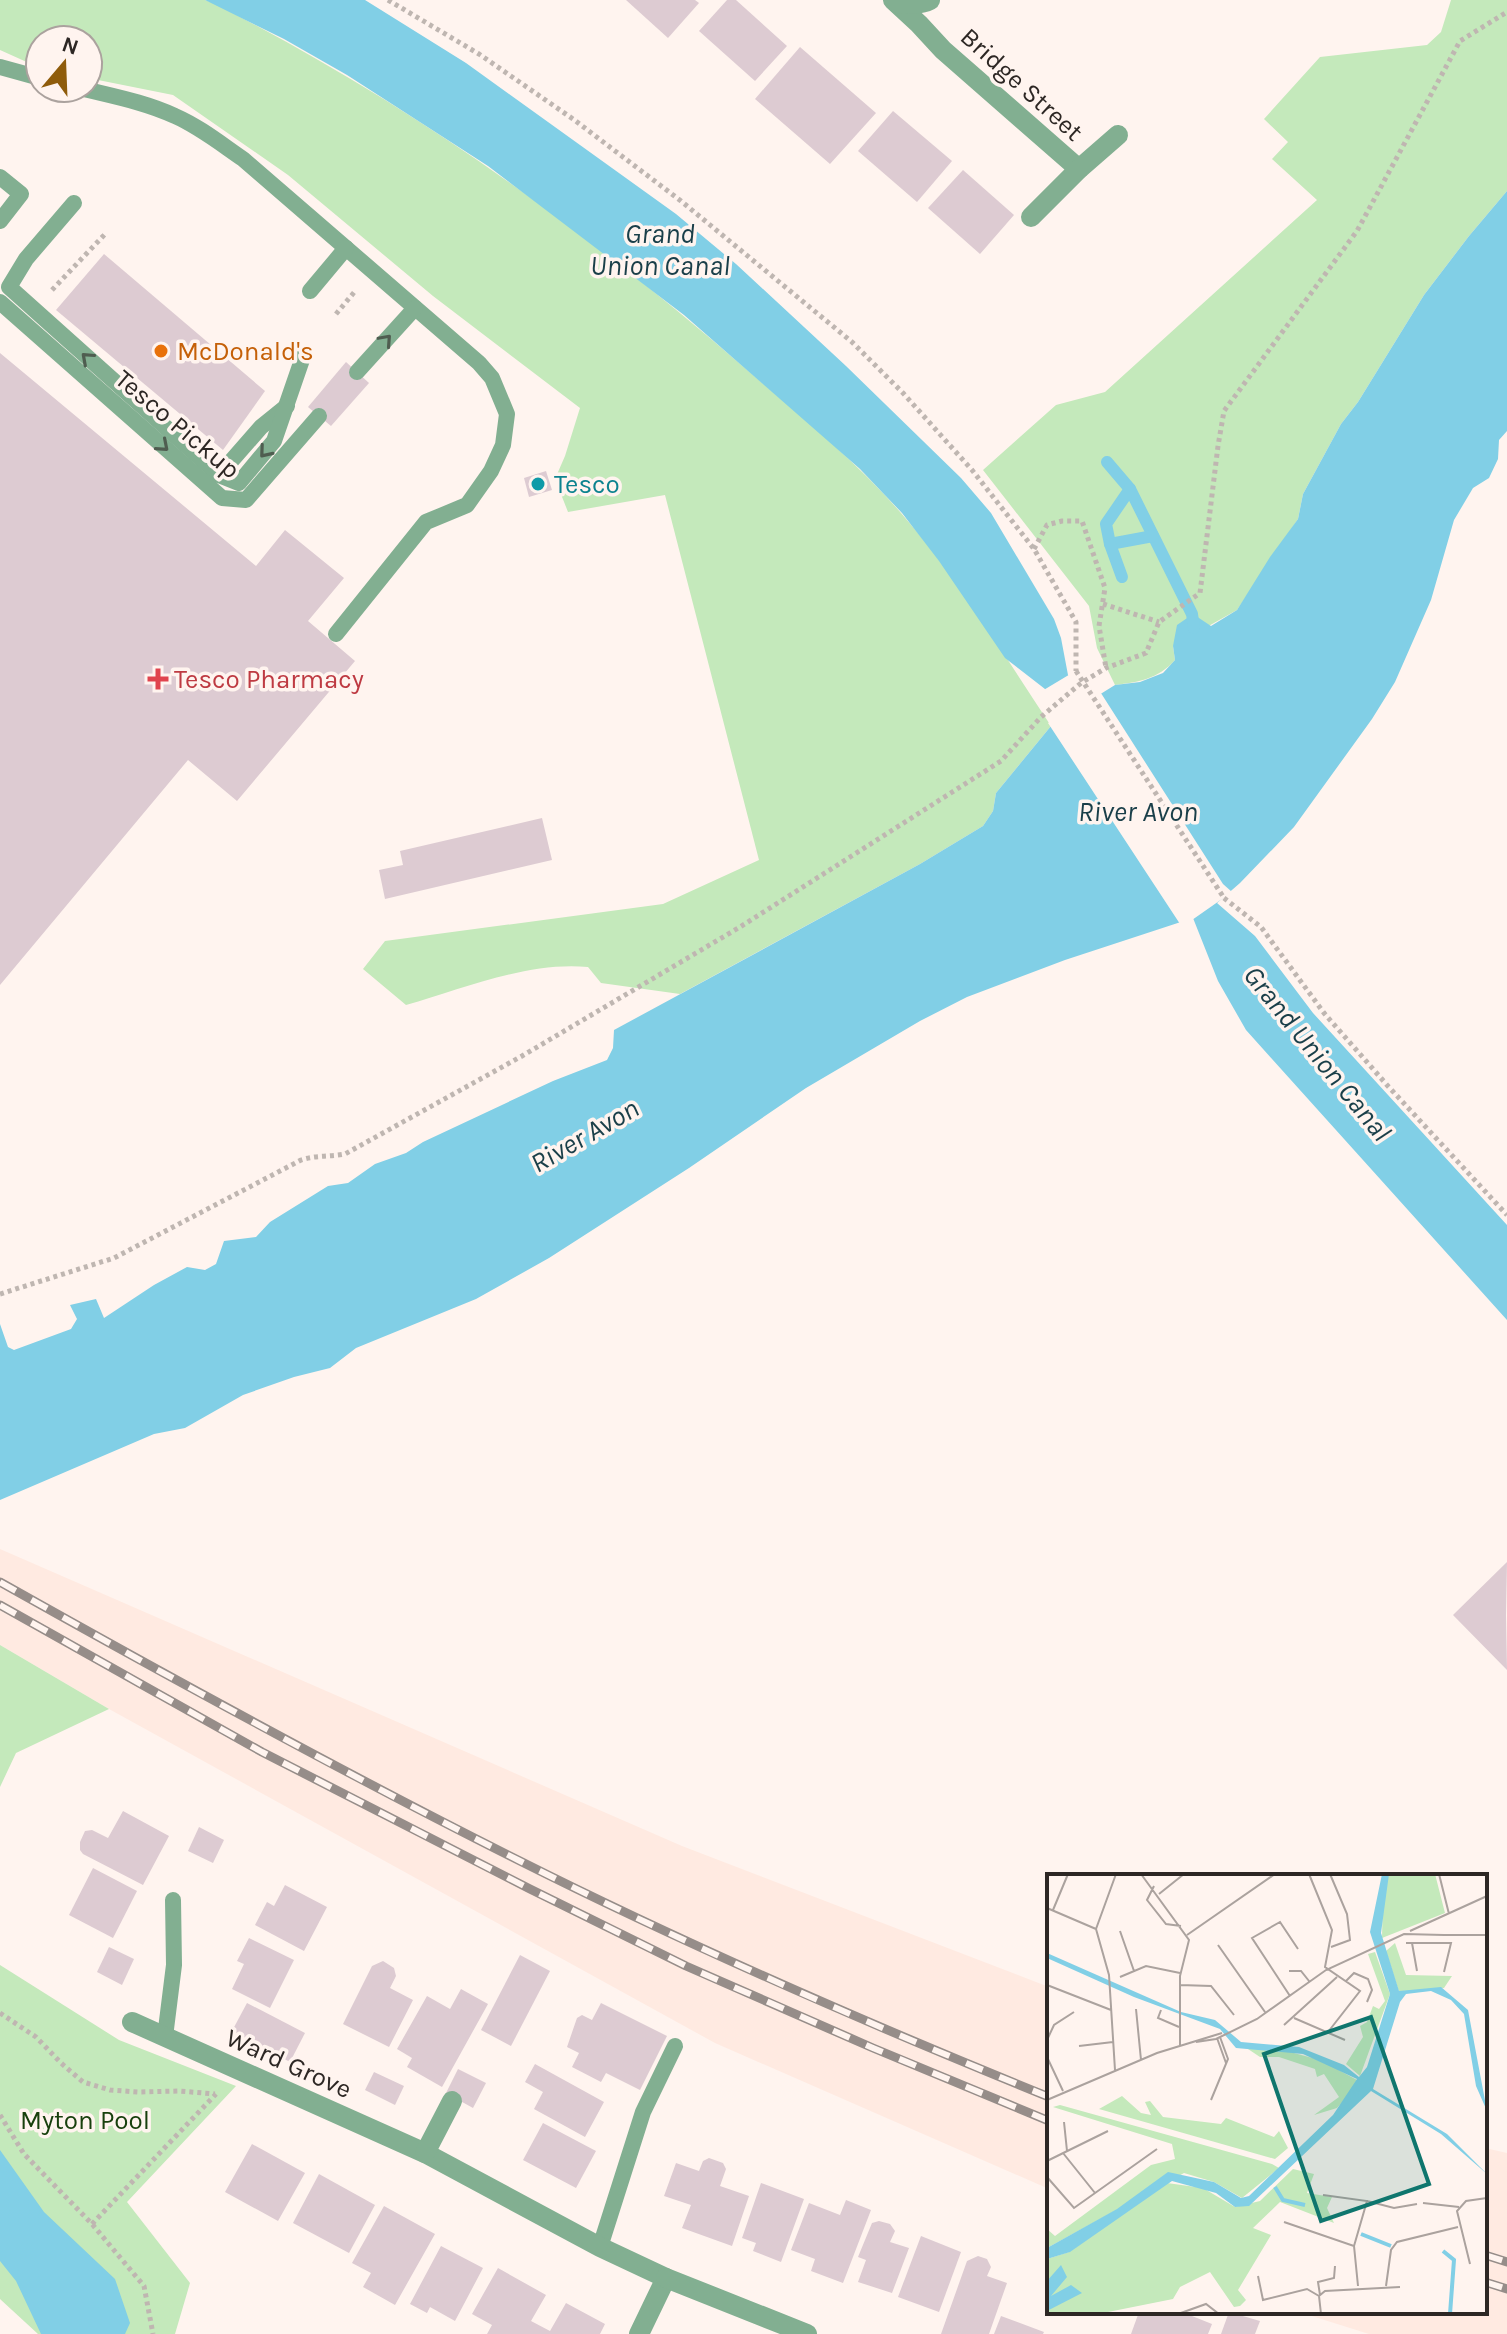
<svg xmlns="http://www.w3.org/2000/svg" width="1507" height="2334" font-family="Karla,sans-serif">
  <rect width="100%" height="100%" fill="#fff4ef"/>
  <g fill="#ffeae1">
    <polygon points="0,1549 682,1846 1049,1987 1049,2189 715,2043 109,1709 0,1645"/>
    <polygon points="1485,2148 1507,2153 1507,2334 1369,2334 1299,2312 1485,2312"/>
  </g>
  <g fill="#c4e9bb">
    <path d="M0,0H205L213,3C406,101 583,227 746,369C799,415 855,460 901,513C958,578 1003,654 1051,726L996,793L993,811L983,826L920,864L680,994L601,983L588,967C529,961 462,989 406,1005L363,969L385,941L663,904L759,860L665,495L568,512L555,479L565,456L580,408L433,296L288,175L173,95L88,78V40H40V68L0,50Z"/>
    <path d="M1451,0H1507V191L1469,236L1424,295L1358,402L1341,424L1303,494L1298,519L1237,610L1173,646L1175,660C1158,679 1139,682 1115,685L1097,648L1089,606L983,470L1056,405L1105,392L1317,200L1272,159L1288,142L1264,119L1320,57L1427,45L1441,32Z"/>
    <polygon points="0,1645 109,1709 16,1753 0,1787"/>
    <polygon points="0,1965 119,2040 236,2086 127,2202 190,2283 175,2334 38,2334 0,2299"/>
  </g>
  <g fill="#81cfe6">
    <polygon points="205,0 365,0 466,63 676,214 736,264 846,366 961,478 991,513 1054,619 1061,638 1068,675 1086,703 1115,685 1140,682 1163,673 1175,660 1173,646 1177,625 1193,614 1211,626 1237,610 1270,557 1298,519 1303,494 1341,424 1358,402 1424,295 1469,236 1507,191 1507,431 1499,440 1498,459 1489,478 1473,488 1454,520 1431,600 1395,682 1372,719 1294,827 1240,883 1217,903 1255,936 1313,1013 1507,1225 1507,1320 1246,1030 1218,981 1193,918 1065,960 967,997 920,1021 806,1088 689,1168 549,1258 476,1299 356,1348 330,1368 294,1377 243,1395 185,1428 154,1434 0,1500 0,1324 8,1347 14,1350 71,1329 77,1319 70,1305 96,1299 104,1318 154,1285 187,1267 205,1270 216,1264 224,1241 256,1237 270,1222 328,1186 348,1183 375,1164 406,1153 423,1142 553,1081 607,1060 613,1048 614,1030 920,864 983,826 993,811 996,793 1051,726 1063,717 1045,689 1005,658 939,561 902,513 860,469 684,315 488,166 347,75 284,39"/>
    <polygon points="0,2150 44,2212 115,2279 130,2323 125,2334 41,2334 16,2281 0,2261"/>
  </g>
  <polygon fill="#fff4ef" points="1072,673 1087,697 1099,690 1223,884 1232,892 1182,927 1048,723 1058,716 1042,691"/>
  <g fill="none" stroke-linecap="round" stroke-linejoin="round">
    <g stroke="#81cfe6" stroke-width="12">
      <polyline points="1107,462 1130,489 1192,614 1194,628"/>
      <polyline points="1130,489 1106,524 1110,544 1153,536"/>
      <polyline points="1110,544 1122,577"/>
    </g>
  </g>
  <g fill="#ddcbd2">
    <polygon points="626,0 695,0 699,3 668,38"/>
    <polygon points="727,0 736,0 787,46 755,81 699,31"/>
    <polygon points="800,47 876,113 830,164 755,99"/>
    <polygon points="893,111 952,161 917,202 858,151"/>
    <polygon points="963,170 1014,215 980,254 928,208"/>
    <polygon points="104,254 265,391 223,450 56,310"/>
    <polygon points="0,353 256,566 285,530 344,578 308,621 355,661 237,801 188,760 0,985"/>
    <polygon points="346,362 369,383 331,426 308,407"/>
    <polygon points="546,471 552,490 529,497 524,478"/>
    <polygon points="542,818 552,860 385,899 379,870 403,865 400,851"/>
    <polygon points="1507,1562 1506,1615 1507,1670 1453,1615"/>
    <polygon points="123,1811 169,1836 143,1885 83,1854 80,1850 80,1842 85,1831 92,1830 108,1838"/>
    <polygon points="199,1827 224,1840 213,1863 188,1851"/>
    <polygon points="93,1868 137,1891 113,1938 69,1915"/>
    <polygon points="285,1885 327,1907 304,1951 255,1925 267,1902 274,1906"/>
    <polygon points="249,1938 294,1960 270,2008 232,1989 244,1964 237,1961"/>
    <polygon points="109,1947 134,1959 122,1985 97,1972"/>
    <polygon points="520,1955 550,1971 511,2046 481,2030"/>
    <polygon points="383,1961 394,1968 396,1976 390,1988 413,2000 389,2047 343,2024 372,1966"/>
    <polygon points="461,1989 488,2004 442,2087 407,2067 412,2058 397,2049 427,1996 450,2009"/>
    <polygon points="247,2003 305,2033 290,2062 232,2031"/>
    <polygon points="601,2003 667,2036 640,2090 606,2073 601,2082 572,2067 579,2053 567,2047 577,2018 582,2015 592,2020"/>
    <polygon points="535,2064 604,2102 585,2137 534,2109 543,2092 525,2082"/>
    <polygon points="458,2069 486,2083 473,2108 446,2093"/>
    <polygon points="374,2072 404,2086 395,2105 365,2090"/>
    <polygon points="543,2123 596,2151 576,2188 523,2160"/>
    <polygon points="252,2144 305,2173 278,2221 225,2192"/>
    <polygon points="709,2158 723,2163 726,2169 720,2186 749,2196 732,2246 682,2228 691,2205 664,2196 676,2163 699,2171 703,2161"/>
    <polygon points="319,2174 375,2205 349,2253 293,2223"/>
    <polygon points="761,2183 804,2199 781,2262 753,2251 756,2243 742,2238"/>
    <polygon points="846,2200 871,2210 843,2283 811,2271 815,2259 791,2250 809,2203 840,2215"/>
    <polygon points="384,2206 435,2234 395,2305 363,2287 371,2273 352,2263"/>
    <polygon points="879,2221 890,2224 895,2231 890,2242 909,2248 892,2293 858,2282 866,2260 858,2257 872,2223"/>
    <polygon points="921,2236 961,2252 939,2312 898,2297"/>
    <polygon points="441,2246 483,2268 455,2321 430,2307 427,2313 410,2304"/>
    <polygon points="978,2256 987,2259 991,2267 987,2276 1007,2283 989,2334 941,2334 967,2261"/>
    <polygon points="498,2268 546,2295 531,2321 550,2331 566,2303 605,2324 600,2334 487,2334 492,2325 472,2314"/>
    <polygon points="1139,2312 1182,2312 1212,2324 1208,2334 1131,2334"/>
    <polygon points="1229,2312 1260,2321 1255,2334 1221,2334"/>
    <polygon points="1001,2316 1044,2332 1043,2334 994,2334"/>
  </g>
  <g fill="none" stroke-linecap="round" stroke-linejoin="round">
    <g stroke="#bfb6b1" stroke-width="5" stroke-dasharray="4 4" stroke-linecap="butt">
      <polyline points="388,0 479,54 573,119 681,201 852,342 903,393 972,470 1034,549 1076,622 1076,671"/>
      <polyline points="52,290 107,232"/>
      <polyline points="336,314 356,290"/>
      <polyline points="1034,549 1047,525 1062,521 1082,521 1105,588 1099,626 1106,668"/>
      <polyline points="1103,604 1159,622"/>
      <polyline points="1224,898 1261,927 1324,1013 1387,1085 1507,1215"/>
      <path d="M0,1294L114,1258L301,1160C316,1155 330,1157 345,1154L522,1056L740,927L1001,761L1041,717L1081,683L1106,668L1146,653L1159,622L1200,593L1218,446L1224,411L1357,231L1460,41L1507,12"/>
      <polyline points="0,2013 36,2037 61,2063 83,2082 110,2090 138,2092 179,2091 215,2094"/>
      <polyline points="0,2115 24,2154 92,2224 144,2286 153,2334"/>
      <polyline points="92,2224 216,2094"/>
    </g>
    <g stroke="#82af91" stroke-width="16">
      <polyline points="0,67 40,78"/>
      <path d="M80,88C112,96 145,102 175,116C200,127 221,144 243,159L479,363L492,378L507,414L503,445L491,471L467,505L426,522L336,634"/>
      <polyline points="0,177 21,194 0,221"/>
      <polyline points="74,203 26,259 9,287 219,475 261,427 287,406"/>
      <polyline points="310,291 346,248"/>
      <polyline points="0,302 222,498 246,500 319,416"/>
      <polyline points="357,372 415,308"/>
      <polyline points="219,475 239,483 274,441 304,354"/>
      <polyline points="165,2037 174,1965 173,1900"/>
      <polyline points="600,2247 643,2112 675,2046"/>
    </g>
    <g stroke="#82af91" stroke-width="20">
      <polyline points="893,0 919,24 943,50 1079,169"/>
      <path d="M897,3C909,4 920,5 930,0"/>
      <polyline points="1031,217 1079,169 1118,135"/>
      <polyline points="132,2022 425,2153 600,2247 666,2278 639,2334"/>
      <polyline points="425,2153 452,2101"/>
      <polyline points="666,2278 807,2334"/>
    </g>
    <g stroke="#968d89" stroke-width="9">
      <g id="rail">
        <path d="M0,1582C171,1678 342,1772 518,1860C691,1947 869,2024 1049,2097"/>
        <polyline points="0,1605 262,1752 530,1889 686,1966 873,2048 1049,2121"/>
        <polyline points="1485,2255 1507,2262"/>
        <polyline points="1485,2282 1507,2289"/>
      </g>
    </g>
    <use href="#rail" stroke="#fff4ef" stroke-width="6" stroke-dasharray="18" stroke-linecap="butt"/>
    <polyline stroke="#bfb6b1" stroke-width="5" stroke-dasharray="4 4" stroke-linecap="butt" points="1076,671 1224,898"/>
  </g>
  <defs><path id="oneway-chevron" d="M-2-3.5L2.5 0L-2 3.5" fill="none" stroke-width="1.6" stroke-linecap="round" stroke-linejoin="round" transform="scale(2)"/></defs>
  <g stroke="#4f5d50">
    <use href="#oneway-chevron" transform="translate(386 340) rotate(-48)"/>
    <use href="#oneway-chevron" transform="translate(87 358) rotate(-138)"/>
    <use href="#oneway-chevron" transform="translate(163 446) rotate(41)"/>
    <use href="#oneway-chevron" transform="translate(265 452) rotate(130)"/>
  </g>
  <circle fill="#e8710a" stroke="#fff4ef" stroke-width="3" cx="161" cy="351" r="8"/>
  <circle fill="#0f9aa8" stroke="#fff4ef" stroke-width="3" cx="538" cy="484" r="8"/>
  <path fill="#e0444e" stroke="#fff4ef" stroke-width="3" d="M154 667h8v8h8v8h-8v8h-8v-8h-8v-8h8z"/>
  <g text-anchor="middle" stroke-width="7" stroke-linejoin="round" paint-order="stroke">
    <g font-size="26" fill="#2d2724" stroke="#fff4ef">
      <text transform="translate(1022 84) rotate(42)" y="9">Bridge Street</text>
      <text transform="translate(178 424) rotate(40)" y="9">Tesco Pickup</text>
      <text transform="translate(289 2063) rotate(24)" y="9">Ward Grove</text>
    </g>
    <g font-size="26" fill="#c56008" stroke="#fff4ef" text-anchor="start">
      <text x="177" y="360">McDonald's</text>
    </g>
    <g font-size="26" fill="#0d838f" stroke="#fff4ef" text-anchor="start">
      <text x="554" y="493">Tesco</text>
    </g>
    <g font-size="26" fill="#be3a42" stroke="#fff4ef" text-anchor="start">
      <text x="174" y="688">Tesco Pharmacy</text>
    </g>
    <g font-size="26" fill="#18400d" stroke="#fff4ef">
      <text x="85" y="2129">Myton Pool</text>
    </g>
    <g font-size="28" font-style="italic" fill="#1a3f49" stroke="#fff4ef">
      <text x="660" y="243">Grand<tspan x="660" dy="32">Union Canal</tspan></text>
      <text x="1138" y="821">River Avon</text>
      <text transform="translate(1318 1053) rotate(51)" y="10">Grand Union Canal</text>
      <text transform="translate(584 1135) rotate(-30)" y="10">River Avon</text>
    </g>
  </g>
  <g transform="translate(1047 1874)">
    <rect width="440" height="440" fill="#fff4ef"/>
    <path d="M342,0H388L398,39L335,64L336,17ZM348,69L359,101L405,102L397,114L352,118L339,77ZM328,78L343,120L313,202L299,190L316,163L313,152L320,148L326,132L332,135L338,127L321,80ZM201,175H232L273,186L310,206L307,215L290,234L267,241L292,223L277,200L270,203L268,195L232,183H213ZM75,222L94,239L104,241L98,228L103,227L116,243L174,250L179,244L227,263L232,257L241,274L228,285L52,235ZM13,231L225,290L232,294L195,324L167,308L137,299L0,374V355L8,362L104,291L128,285L125,270L6,233ZM246,295L267,300L260,319L285,323L280,334L287,349L233,328L206,354L224,361L191,416L199,426L193,432L187,433L163,398L133,413L126,425L56,439L0,440V385L22,378L120,309L156,314L188,333L213,327Z" fill="#c4e9bb"/>
    <path d="M335,0H342L334,59L352,117L394,113L421,136L440,237L429,212L417,140L404,126L384,117L359,120L353,128L326,215L400,260L440,300L394,260L324,217L202,332L188,333L169,319L125,307L23,378L0,385V374L70,335L121,298L167,308L194,324L202,322L286,241L310,205L256,180L189,174L173,155L87,123L0,84V79L134,138L168,146L194,168L252,173L297,191L312,203L320,193L343,120L323,58ZM14,391L20,403L4,422L24,411L35,419L0,437V407Z" fill="#81cfe6"/>
    <path fill="none" stroke="#81cfe6" stroke-width="4" d="M228,313L236,326L258,331M314,360L344,372M396,377L407,386L403,440"/>
    <path fill="none" stroke="#aba29e" stroke-width="2" d="M94,0L142,66L133,102V171M262,0L285,56L278,93L313,117L281,158M283,0L300,40L303,66L284,73M392,0L402,40M107,12L100,26L119,50L134,52M112,20L137,0M0,34L49,55M6,36L21,0M73,57L87,97M363,57L440,22M140,61L228,0M393,61H440M359,69H404L397,98M365,69L370,97M171,71L218,138M242,97H254L262,107M73,103L99,92L133,99M299,107L307,99L321,105L325,116L320,128M0,111L64,136M133,111L164,112L187,141M243,122L205,64L233,48L251,75M89,135L94,186M114,136L111,144L132,153M247,144L298,166M237,151L290,103M170,164L179,189M0,166L7,151L27,138M149,168L169,165L210,145L279,96L357,60L397,61M32,172L66,168M0,183L16,217M68,196L62,101L49,55L69,0M0,226L110,179L175,159M164,226L181,185L173,163M17,248L20,277M16,279L48,319M0,287L61,257M0,303L27,334L110,275M276,321L320,327L307,372M320,327L347,334L370,330M376,329L412,333M237,348L307,372L311,412M423,390L410,337L419,327L440,324M211,402L216,426L260,415L272,422M339,412L344,376L350,368L411,353M273,421L271,408L287,404L288,392M131,440L159,430L172,440M274,440L272,422L278,417L353,413"/>
    <path fill="#0f766e" fill-opacity="0.15" stroke="#0f766e" stroke-width="4" d="M324,143L382,310L274,347L217,180Z"/>
    <rect width="440" height="440" fill="none" stroke="#2d2724" stroke-width="4"/>
  </g>
  <g transform="translate(64 64) rotate(19)"><circle r="38" fill="#fff4ef" stroke="#aba29e" stroke-width="2"/>
  <path d="M0-6L14 30L0 20L-14 30Z" fill="#8f5c0b"/>
  <text y="-12" font-size="22" font-weight="bold" text-anchor="middle" fill="#2d2724">N</text>
  </g>
</svg>
